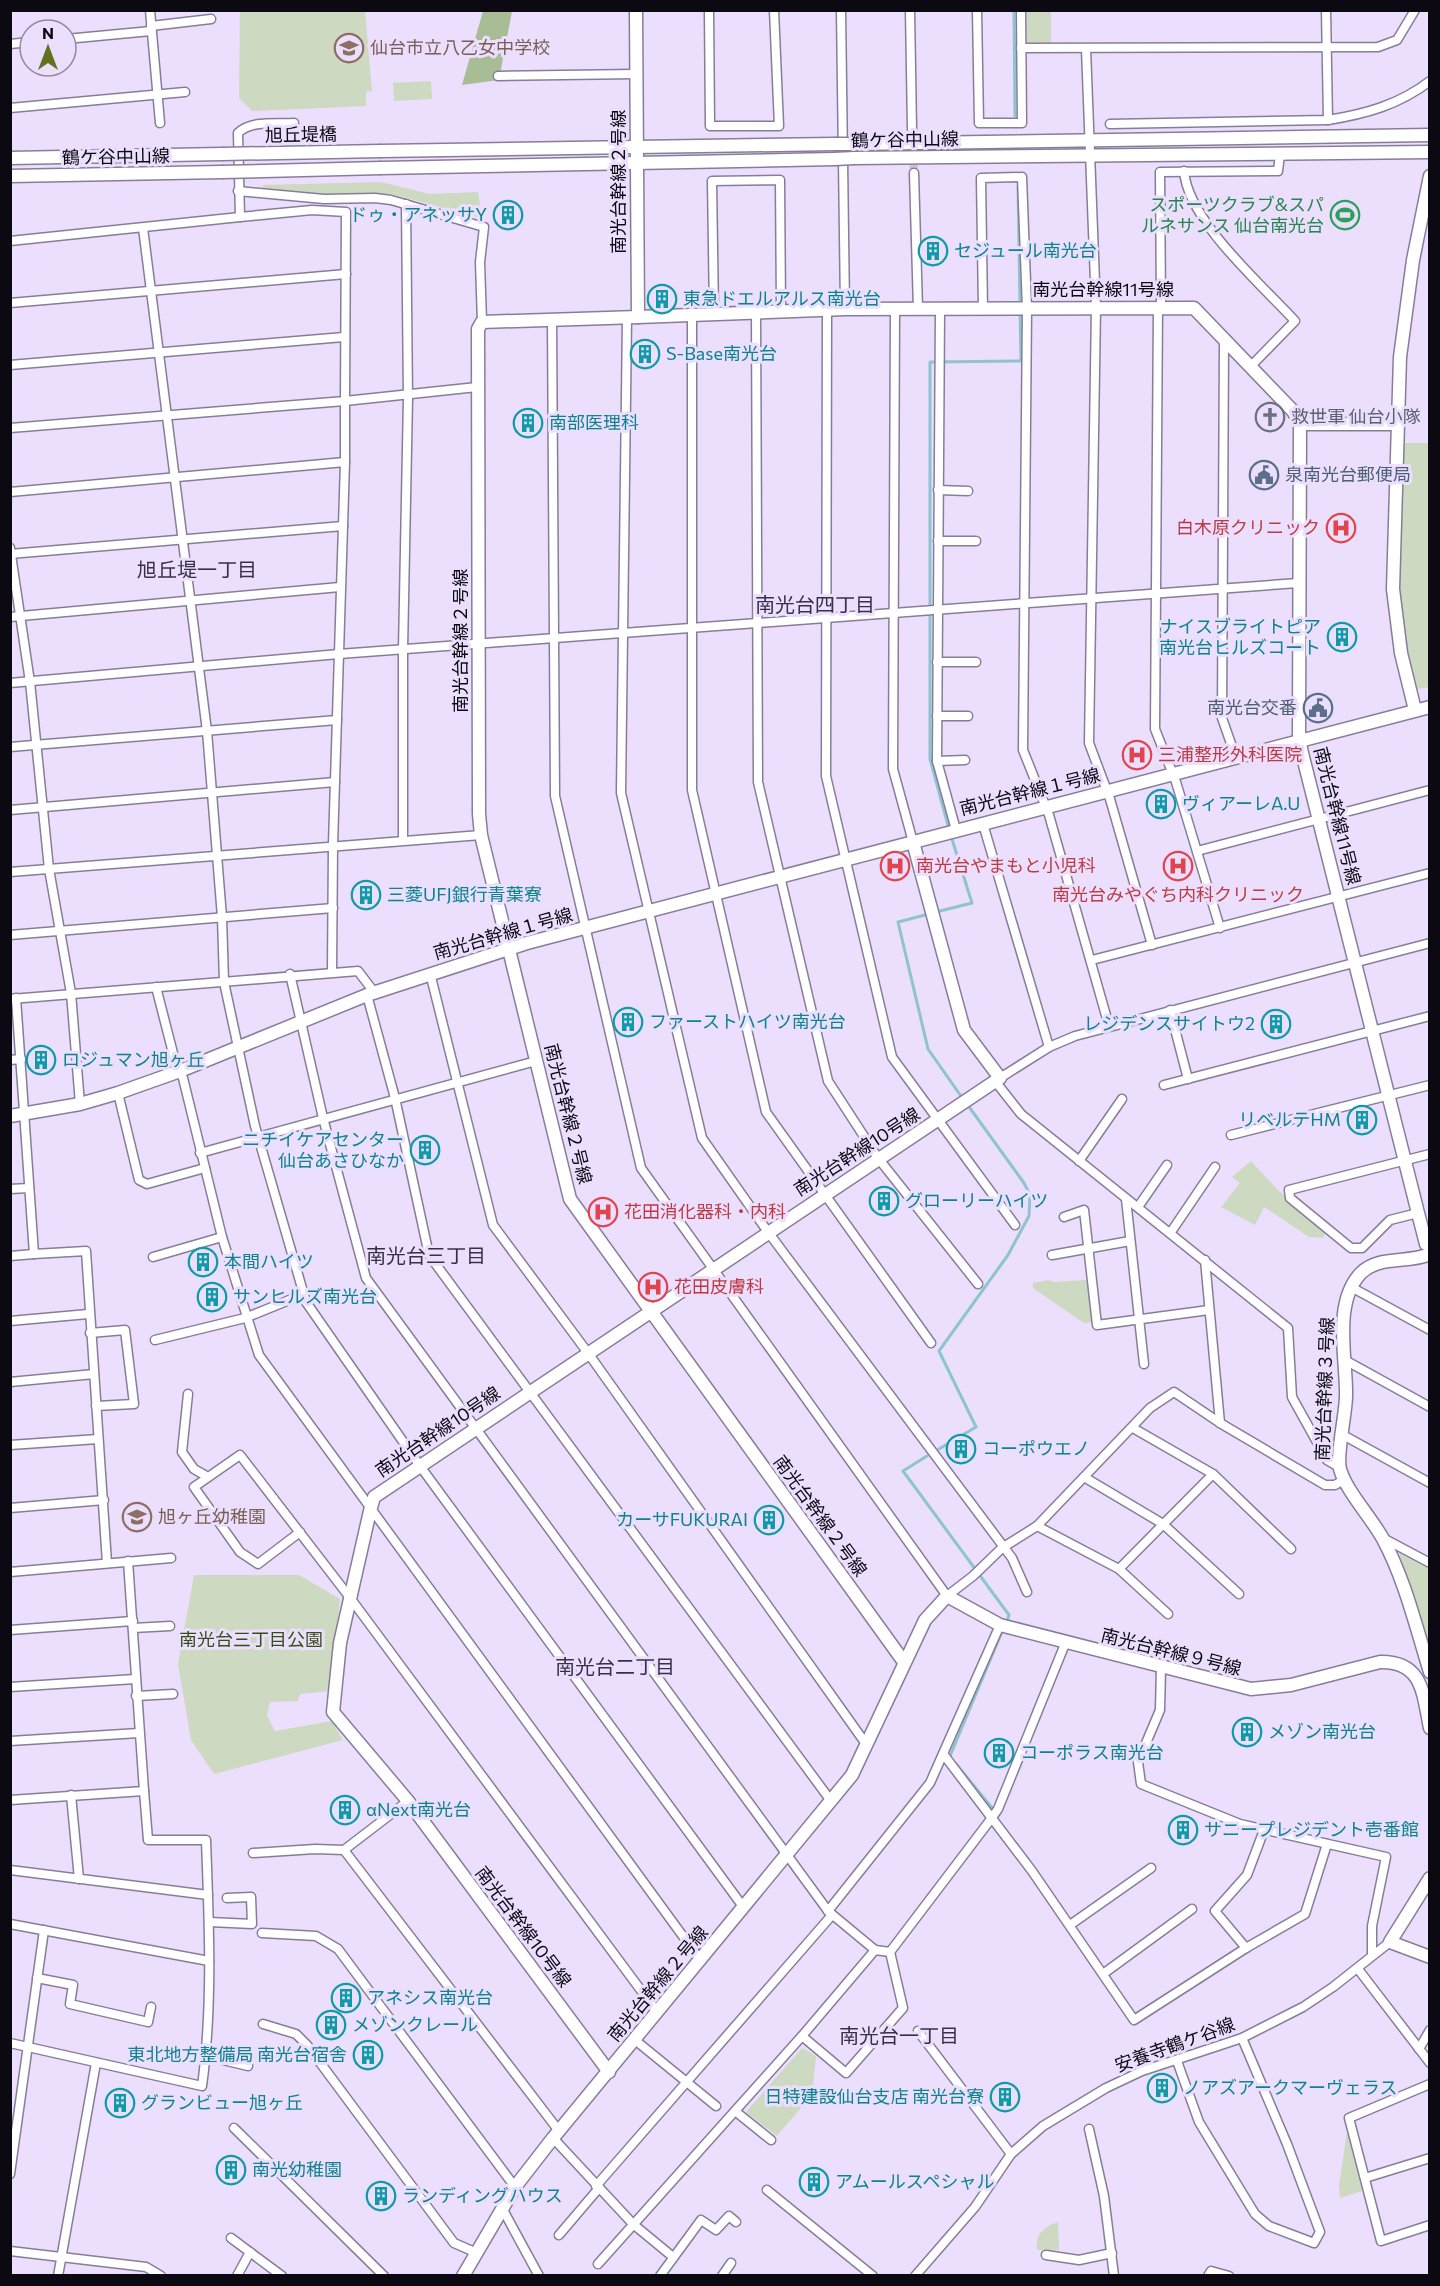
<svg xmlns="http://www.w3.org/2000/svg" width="1440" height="2286" font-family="Commissioner,'Noto Sans JP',sans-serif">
  <rect width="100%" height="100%" fill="#ebdffd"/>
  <g fill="#cdd9c1">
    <polygon points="240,11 365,11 372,91 366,92 366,106 252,111 239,98"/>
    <rect x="1027" y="11" width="24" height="32"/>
    <polygon points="431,81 432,99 394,101 393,83"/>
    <polygon points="381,182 430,194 478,192 482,218 391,194 331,195 263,190 263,185"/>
    <path d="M1405,443H1429L1430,687L1418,689C1391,612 1394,523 1405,443Z"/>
    <polygon points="1251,1161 1279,1191 1326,1231 1323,1238 1309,1237 1264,1207 1255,1225 1221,1207 1240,1183 1232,1177"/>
    <polygon points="1048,1280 1054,1282 1087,1280 1092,1322 1084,1323 1033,1288 1033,1283"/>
    <polygon points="1399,1553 1429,1569 1429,1652"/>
    <polygon points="194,1575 299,1575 340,1599 330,1691 300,1694 298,1701 270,1702 267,1715 275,1731 332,1721 343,1740 214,1774 191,1740 178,1664"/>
    <polygon points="802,2048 816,2056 812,2095 777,2136 746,2112"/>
    <polygon points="1347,2132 1362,2191 1340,2198 1339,2186"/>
    <path d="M1058,2222L1059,2250H1037C1035,2234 1043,2227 1058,2222Z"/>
  </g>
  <polygon fill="#a8bc95" points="483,11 512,11 499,80 462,85"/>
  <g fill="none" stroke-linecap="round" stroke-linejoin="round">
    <g stroke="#8ec4ce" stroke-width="3">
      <polyline points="1014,10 1015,116"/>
      <polyline points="1018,186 1020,304"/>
      <polyline points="949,829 930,759 930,362 1021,361 1020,310"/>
      <polyline points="936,912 972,903 951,836"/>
      <polyline points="929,914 898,922 928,1049 963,1099"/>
      <polyline points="939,1449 976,1427 939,1351 1008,1255 1029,1216 1030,1195 1024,1183 967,1104"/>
      <polyline points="927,1456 903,1471 1009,1615 1007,1622"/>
      <polyline points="950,1756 1001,1634"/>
      <polyline points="956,1764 993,1809"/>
    </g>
    <polyline stroke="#cabfda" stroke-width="8" stroke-dasharray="8 4" stroke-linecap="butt" points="912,129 914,173"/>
    <g stroke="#887d99" stroke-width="11">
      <g id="street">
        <polyline points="150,10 160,123"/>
        <polyline points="709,10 710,126 779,126 774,10"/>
        <polyline points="841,10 845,309"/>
        <polyline points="910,10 912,129"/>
        <polyline points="977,10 979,123 1022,123 1021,10"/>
        <polyline points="1326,10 1328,120"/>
        <polyline points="151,26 211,19"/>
        <polyline points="66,39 151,31"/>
        <polyline points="10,44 30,42"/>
        <polyline points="1021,48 1378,47 1397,40 1415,10"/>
        <polyline points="1086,49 1096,308 1089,743 1110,799 1152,945"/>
        <polyline points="498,76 636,74"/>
        <polyline points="10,108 185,92"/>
        <path d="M1110,124L1328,120C1365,114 1399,105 1430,81"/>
        <path d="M1184,171C1188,221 1261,284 1295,321L1250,367"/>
        <polyline points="914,173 918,309"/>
        <polyline points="238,191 324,199 375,198 391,200 484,227 480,262 482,322"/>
        <polyline points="143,228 207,731 222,917 224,982 255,1126 306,1302 420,1466 744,1908"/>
        <polyline points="10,241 240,217"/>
        <polyline points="10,303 346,274"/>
        <polyline points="1158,307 1155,729 1176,782 1220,928"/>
        <polyline points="1161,307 1160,172 1278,171 1280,154"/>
        <polyline points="895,309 893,769 913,842"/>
        <polyline points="940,309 937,761 956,830"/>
        <polyline points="827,310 826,776 892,1057 1015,1225"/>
        <polyline points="983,310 981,178 1022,177 1027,309 1023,750 1049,815 1109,1026"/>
        <polyline points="756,312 758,782 828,1081 878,1158 978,1284"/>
        <polyline points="692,314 692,790 766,1112 931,1343"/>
        <polyline points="714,314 712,181 780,180 781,311"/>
        <polyline points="627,317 621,793 702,1138 768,1232 1012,1558 1027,1592"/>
        <polyline points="552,319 555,796 641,1168 947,1596 973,1576 1002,1548 1037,1526 1150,1408 1174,1392 1220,1423 1325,1485 1335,1485 1345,1479"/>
        <polyline points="1224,341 1222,718 1236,758"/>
        <polyline points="10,365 344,337"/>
        <path d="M10,428L345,401L346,212L312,210L240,217L238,133C251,120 276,124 294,123"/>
        <polyline points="345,462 345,401 477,387"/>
        <polyline points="938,490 968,491"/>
        <polyline points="10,492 345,462 333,845 332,971"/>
        <polyline points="938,541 976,541"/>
        <polyline points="10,548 30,682 49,869 71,993 80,1104"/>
        <polyline points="10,554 343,526"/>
        <polyline points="10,617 340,587"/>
        <polyline points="937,662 976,662"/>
        <polyline points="10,683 339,654 1298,583"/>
        <polyline points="937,716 968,716"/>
        <polyline points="10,747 337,720"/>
        <polyline points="937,761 965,760"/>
        <polyline points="10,810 335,782"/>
        <polyline points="983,824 1049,1047"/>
        <polyline points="403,840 403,650 408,398 406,204"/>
        <polyline points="1197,851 1430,790"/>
        <polyline points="10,872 481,835"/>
        <polyline points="10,935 333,908"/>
        <polyline points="1092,960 1430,873"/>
        <polyline points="430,973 493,1225 588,1353 866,1744"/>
        <polyline points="290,974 323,1118 366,1278 828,1911 875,1950"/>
        <polyline points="156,987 175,1061 183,1078 222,1237 259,1355 701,1961"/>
        <polyline points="367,995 395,1098 429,1255 831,1801"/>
        <polyline points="16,998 34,1254 86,1251 107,1563"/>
        <polyline points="11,999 358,971 374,992"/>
        <polyline points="1170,1010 1188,1079"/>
        <polyline points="10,1060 21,1059"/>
        <polyline points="1000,1078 1049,1047 1075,1036 1430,943"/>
        <polyline points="995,1081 1021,1114 1288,1328 1292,1397 1327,1460 1339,1467"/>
        <polyline points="1164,1085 1430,1016"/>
        <polyline points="118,1093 139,1180 147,1184 205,1168"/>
        <polyline points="1231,1135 1430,1085"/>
        <polyline points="200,1153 536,1061"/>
        <polyline points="1079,1161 1122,1099"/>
        <polyline points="10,1189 29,1188"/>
        <polyline points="1126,1199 1144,1364"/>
        <polyline points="1138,1207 1167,1165"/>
        <polyline points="1418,1213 1390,1220 1362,1248 1351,1248 1290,1198 1289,1190 1430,1154"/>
        <polyline points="1064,1217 1084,1210 1097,1325 1209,1310"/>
        <polyline points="1171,1232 1215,1167"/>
        <polyline points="1052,1255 1130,1241"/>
        <polyline points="10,1256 34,1254"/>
        <polyline points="153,1257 222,1237"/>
        <polyline points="1205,1260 1220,1423"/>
        <polyline points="1351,1287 1430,1330"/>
        <polyline points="10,1321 88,1314"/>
        <polyline points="90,1333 125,1330 134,1404 96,1406"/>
        <polyline points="155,1340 245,1318 304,1294"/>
        <polyline points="1343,1359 1430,1407"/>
        <polyline points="10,1382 94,1374"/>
        <polyline points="188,1394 182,1452 194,1469 208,1477"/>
        <polyline points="1133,1428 1213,1474 1291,1549"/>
        <polyline points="1343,1435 1430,1483"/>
        <polyline points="10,1445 98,1439"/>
        <polyline points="1084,1477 1163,1524 1239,1594"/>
        <polyline points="10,1508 104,1500"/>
        <polyline points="1037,1526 1119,1569 1168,1614"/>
        <polyline points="300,1532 258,1564 240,1552 194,1487 240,1455 351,1599 657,2012"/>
        <polyline points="1383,1538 1430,1563"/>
        <polyline points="1119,1569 1213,1474"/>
        <polyline points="10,1572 171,1558"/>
        <polyline points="133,1628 170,1626"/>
        <polyline points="10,1630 133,1621"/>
        <polyline points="1161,1668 1160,1710 1138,1762 1141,1784 1240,1824 1386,1857 1372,1926 1372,1955"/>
        <polyline points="10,1687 135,1679"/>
        <polyline points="136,1696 173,1694"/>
        <polyline points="10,1741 139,1733"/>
        <polyline points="944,1755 1032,1871 1134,2020 1246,1948 1305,1914 1327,1844"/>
        <polyline points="71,1795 79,1879"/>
        <polyline points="10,1800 144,1791 128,1561"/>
        <polyline points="344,1850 408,1801"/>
        <polyline points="253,1853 315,1849 344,1850 559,2131"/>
        <polyline points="10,1870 208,1895"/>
        <polyline points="828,1911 930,1783 1000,1625"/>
        <polyline points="210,1922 252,1924 251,1897 227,1898"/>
        <polyline points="10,1924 209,1961"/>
        <polyline points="1070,1925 1151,1868"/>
        <polyline points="262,1933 316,1936 338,1949 515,2187"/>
        <polyline points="1246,1948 1215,1911 1247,1875 1264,1830"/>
        <polyline points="1358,1969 1430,2063"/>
        <polyline points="1103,1974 1192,1909"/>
        <polyline points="37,1978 73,1985 70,2004 148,2022 151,2007"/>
        <polyline points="263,2024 296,2034 307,2045 454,2243 477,2253"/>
        <polyline points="918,2031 1011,2154"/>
        <polyline points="802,2036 846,2073 903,2008 890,1952"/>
        <polyline points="635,2040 716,2106"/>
        <path d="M10,2043L202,2086C213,2005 209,1922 206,1840H148L144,1791"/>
        <polyline points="1419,2049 1430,2030"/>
        <polyline points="206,2056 248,2066"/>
        <polyline points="1177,2061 1199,2122 1255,2214 1269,2226 1314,2243 1320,2232 1287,2144 1242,2038"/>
        <polyline points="1430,2084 1349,2118 1381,2241 1430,2225"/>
        <polyline points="735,2111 771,2140"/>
        <polyline points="234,2128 384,2276"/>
        <polyline points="1089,2129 1104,2196 1114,2276"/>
        <polyline points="553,2138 633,2224 673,2257"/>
        <polyline points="10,2174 44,1930"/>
        <polyline points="1365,2178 1430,2158"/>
        <polyline points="596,2186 832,1915"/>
        <polyline points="767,2190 873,2276"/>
        <polyline points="502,2208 539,2276"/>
        <polyline points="559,2235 599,2188"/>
        <polyline points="231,2238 282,2276"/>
        <polyline points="10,2251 146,2267 161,2276"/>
        <polyline points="1046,2255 1079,2260 1112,2253"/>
        <polyline points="598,2264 802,2036 875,1950 890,1952 991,1819 998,1809 1065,1644"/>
        <polyline points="58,2276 96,2063"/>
        <polyline points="237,2276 250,2252"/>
        <polyline points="660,2276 701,2220 716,2230 729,2216 736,2222"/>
        <polyline points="722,2276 731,2263"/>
        <polyline points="915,2276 975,2207 1011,2154 1043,2126 1106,2088 1142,2071 1242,2038 1303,2007 1333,1987 1390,1942"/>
        <polyline points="1208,2276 1211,2271 1229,2276"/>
      </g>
    </g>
    <g stroke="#887d99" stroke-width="15">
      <g id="secondary">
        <polyline points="636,10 638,317 482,322 478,329 479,814 481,835 570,1199 904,1662"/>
        <polyline points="854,144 1430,135"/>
        <polyline points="381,151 835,144"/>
        <polyline points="10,158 222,154"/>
        <polyline points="854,158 1430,152"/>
        <polyline points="381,168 835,159"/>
        <polyline points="10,176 222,172"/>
        <polyline points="638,317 845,309 1194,308 1293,411 1300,424 1299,734 1301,749 1418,1213 1426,1244 1430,1245"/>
        <polyline points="1300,424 1398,424"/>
        <polyline points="1415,710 1401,653 1393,589 1400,357 1413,260 1430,176"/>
        <polyline points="10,1116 80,1104 118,1093 180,1071 367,995 527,943 1430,707"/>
        <path d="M1430,1254C1407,1264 1379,1255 1361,1273C1332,1303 1347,1360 1346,1396C1346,1413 1336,1456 1340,1469C1346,1491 1371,1517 1383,1539C1405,1580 1416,1627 1430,1672"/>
        <polyline points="1430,1878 1390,1942 1430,1957"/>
        <polyline points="609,2072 408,1801 333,1712 340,1643 370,1511 374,1497 1000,1078 964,1030 913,842"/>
        <path d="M463,2276L515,2187L553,2138L852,1775L925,1620L947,1596L1000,1625L1251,1689L1291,1685L1380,1662C1423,1661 1423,1694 1430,1728"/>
      </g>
    </g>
    <use href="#street" stroke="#fff" stroke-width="8"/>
    <use href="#secondary" stroke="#fff" stroke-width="12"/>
    <g stroke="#887d99" stroke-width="15" stroke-linecap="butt">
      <g id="secondary-bridge">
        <polyline points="835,144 854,144"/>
        <polyline points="222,154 381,151"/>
        <polyline points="835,159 854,158"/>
        <polyline points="222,172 381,168"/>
      </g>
    </g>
    <use href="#secondary-bridge" stroke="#fff" stroke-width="12"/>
  </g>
  <defs>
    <g id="school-ring" transform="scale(1.5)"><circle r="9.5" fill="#ebdffd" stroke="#8d6e63" stroke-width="1.5"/><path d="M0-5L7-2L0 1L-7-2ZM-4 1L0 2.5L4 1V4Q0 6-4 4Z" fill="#8d6e63"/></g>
    <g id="building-ring" transform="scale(1.5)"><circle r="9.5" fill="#ebdffd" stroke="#0f9aa8" stroke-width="1.5"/><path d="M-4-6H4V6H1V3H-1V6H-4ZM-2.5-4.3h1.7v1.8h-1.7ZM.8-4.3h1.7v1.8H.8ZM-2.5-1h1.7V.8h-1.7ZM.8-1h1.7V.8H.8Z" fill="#0f9aa8"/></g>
    <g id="stadium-ring" transform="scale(1.5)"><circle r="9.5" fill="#ebdffd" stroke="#2e9e5b" stroke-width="1.5"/><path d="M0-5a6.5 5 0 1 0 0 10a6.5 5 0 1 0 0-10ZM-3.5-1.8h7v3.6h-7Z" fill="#2e9e5b"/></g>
    <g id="church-ring" transform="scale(1.5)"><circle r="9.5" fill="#ebdffd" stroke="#6b7280" stroke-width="1.5"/><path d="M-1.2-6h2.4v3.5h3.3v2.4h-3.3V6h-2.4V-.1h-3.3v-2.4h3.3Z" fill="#6b7280"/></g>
    <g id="civic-ring" transform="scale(1.5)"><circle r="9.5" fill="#ebdffd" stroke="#5c6f8a" stroke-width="1.5"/><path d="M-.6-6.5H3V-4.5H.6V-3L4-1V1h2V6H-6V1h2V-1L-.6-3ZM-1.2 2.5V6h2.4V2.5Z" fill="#5c6f8a"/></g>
    <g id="hospital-ring" transform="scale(1.5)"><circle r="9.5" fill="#ebdffd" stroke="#e0444e" stroke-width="1.5"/><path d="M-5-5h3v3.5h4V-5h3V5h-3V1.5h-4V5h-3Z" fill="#e0444e"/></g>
  </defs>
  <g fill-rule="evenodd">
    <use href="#school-ring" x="349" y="48"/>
    <use href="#building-ring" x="508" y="215"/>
    <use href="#stadium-ring" x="1345" y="215"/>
    <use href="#building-ring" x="933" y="251"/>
    <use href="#building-ring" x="662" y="299"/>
    <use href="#building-ring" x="645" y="354"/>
    <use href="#church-ring" x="1270" y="417"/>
    <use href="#building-ring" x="528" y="423"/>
    <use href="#civic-ring" x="1264" y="475"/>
    <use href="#hospital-ring" x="1341" y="528"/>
    <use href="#building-ring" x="1342" y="637"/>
    <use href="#civic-ring" x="1318" y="708"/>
    <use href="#hospital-ring" x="1137" y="755"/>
    <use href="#building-ring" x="1161" y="804"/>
    <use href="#hospital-ring" x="895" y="866"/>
    <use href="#hospital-ring" x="1178" y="866"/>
    <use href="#building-ring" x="366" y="895"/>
    <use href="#building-ring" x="628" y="1022"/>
    <use href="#building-ring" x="1276" y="1024"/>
    <use href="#building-ring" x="41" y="1060"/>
    <use href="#building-ring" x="1362" y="1120"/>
    <use href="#building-ring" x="425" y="1150"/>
    <use href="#building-ring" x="884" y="1201"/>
    <use href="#hospital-ring" x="603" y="1212"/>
    <use href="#building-ring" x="203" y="1262"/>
    <use href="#hospital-ring" x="653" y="1287"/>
    <use href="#building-ring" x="212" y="1297"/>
    <use href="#building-ring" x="961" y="1449"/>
    <use href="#school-ring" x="137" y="1517"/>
    <use href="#building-ring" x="769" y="1520"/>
    <use href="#building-ring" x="1247" y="1732"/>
    <use href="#building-ring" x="999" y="1753"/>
    <use href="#building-ring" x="345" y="1810"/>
    <use href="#building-ring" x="1183" y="1830"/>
    <use href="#building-ring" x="346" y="1998"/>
    <use href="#building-ring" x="331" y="2025"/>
    <use href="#building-ring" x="368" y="2055"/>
    <use href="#building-ring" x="1162" y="2088"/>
    <use href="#building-ring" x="1005" y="2097"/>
    <use href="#building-ring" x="120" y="2103"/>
    <use href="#building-ring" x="231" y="2170"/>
    <use href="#building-ring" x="814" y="2182"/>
    <use href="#building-ring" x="381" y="2196"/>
  </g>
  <g text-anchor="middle" stroke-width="6" stroke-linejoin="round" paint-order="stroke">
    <g font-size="18" fill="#785e54" stroke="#ebdffd" text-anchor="start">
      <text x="370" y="54">仙台市立八乙女中学校</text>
      <text x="158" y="1523">旭ヶ丘幼稚園</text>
    </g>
    <g font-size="18" fill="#0d0913" stroke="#ebdffd">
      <text transform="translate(301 135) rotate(-1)" y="6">旭丘堤橋</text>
      <text transform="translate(905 140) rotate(-1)" y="6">鶴ケ谷中山線</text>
      <text transform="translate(116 157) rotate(-1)" y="6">鶴ケ谷中山線</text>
      <text transform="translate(619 182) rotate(-90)" y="6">南光台幹線２号線</text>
      <text x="1103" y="296">南光台幹線11号線</text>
      <text transform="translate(461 641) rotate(-90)" y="6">南光台幹線２号線</text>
      <text transform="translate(1030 792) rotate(-14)" y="6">南光台幹線１号線</text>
      <text transform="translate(1337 816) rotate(76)" y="6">南光台幹線11号線</text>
      <text transform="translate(503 934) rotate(-16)" y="6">南光台幹線１号線</text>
      <text transform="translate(568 1114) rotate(76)" y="6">南光台幹線２号線</text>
      <text transform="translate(857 1152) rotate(-33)" y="6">南光台幹線10号線</text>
      <text transform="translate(1325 1389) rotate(-88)" y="6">南光台幹線３号線</text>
      <text transform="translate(438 1432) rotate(-34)" y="6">南光台幹線10号線</text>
      <text transform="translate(820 1516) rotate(54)" y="6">南光台幹線２号線</text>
      <text transform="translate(1171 1652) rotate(14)" y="6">南光台幹線９号線</text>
      <text transform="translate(523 1927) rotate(53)" y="6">南光台幹線10号線</text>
      <text transform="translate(658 1984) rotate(-50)" y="6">南光台幹線２号線</text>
      <text transform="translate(1175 2045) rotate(-20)" y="6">安養寺鶴ケ谷線</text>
    </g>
    <g font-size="18" fill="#27864d" stroke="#ebdffd" text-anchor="end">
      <text x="1324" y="211">スポーツクラブ&amp;スパ<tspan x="1324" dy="21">ルネサンス 仙台南光台</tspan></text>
    </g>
    <g font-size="18" fill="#0d838f" stroke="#ebdffd" text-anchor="start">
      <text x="487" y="221" text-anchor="end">ドゥ・アネッサY</text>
      <text x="954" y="257">セジュール南光台</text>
      <text x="683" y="305">東急ドエルアルス南光台</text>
      <text x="666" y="360">S-Base南光台</text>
      <text x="549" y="429">南部医理科</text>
      <text x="1321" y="633" text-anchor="end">ナイスブライトピア<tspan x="1321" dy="21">南光台ヒルズコート</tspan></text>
      <text x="1182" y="810">ヴィアーレA.U</text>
      <text x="387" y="901">三菱UFJ銀行青葉寮</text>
      <text x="649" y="1028">ファーストハイツ南光台</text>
      <text x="1255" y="1030" text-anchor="end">レジデンスサイトウ2</text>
      <text x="62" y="1066">ロジュマン旭ヶ丘</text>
      <text x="1341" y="1126" text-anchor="end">リベルテHM</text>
      <text x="404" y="1146" text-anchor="end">ニチイケアセンター<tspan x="404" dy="21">仙台あさひなか</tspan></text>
      <text x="905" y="1207">グローリーハイツ</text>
      <text x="224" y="1268">本間ハイツ</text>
      <text x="233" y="1303">サンヒルズ南光台</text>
      <text x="982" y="1455">コーポウエノ</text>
      <text x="748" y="1526" text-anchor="end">カーサFUKURAI</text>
      <text x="1268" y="1738">メゾン南光台</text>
      <text x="1020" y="1759">コーポラス南光台</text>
      <text x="366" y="1816">αNext南光台</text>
      <text x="1204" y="1836">サニープレジデント壱番館</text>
      <text x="367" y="2004">アネシス南光台</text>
      <text x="352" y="2031">メゾンクレール</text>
      <text x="347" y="2061" text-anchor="end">東北地方整備局 南光台宿舎</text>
      <text x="1183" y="2094">ノアズアークマーヴェラス</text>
      <text x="984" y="2103" text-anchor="end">日特建設仙台支店 南光台寮</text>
      <text x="141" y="2109">グランビュー旭ヶ丘</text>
      <text x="252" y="2176">南光幼稚園</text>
      <text x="835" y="2188">アムールスペシャル</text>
      <text x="402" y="2202">ランディングハウス</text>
    </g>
    <g font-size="18" fill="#5b616d" stroke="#ebdffd" text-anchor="start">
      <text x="1291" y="423">救世軍 仙台小隊</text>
    </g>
    <g font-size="18" fill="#4e5e75" stroke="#ebdffd" text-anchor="start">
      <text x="1285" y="481">泉南光台郵便局</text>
      <text x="1297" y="714" text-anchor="end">南光台交番</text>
    </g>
    <g font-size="18" fill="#be3a42" stroke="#ebdffd" text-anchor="start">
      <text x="1320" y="534" text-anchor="end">白木原クリニック</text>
      <text x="1158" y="761">三浦整形外科医院</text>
      <text x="916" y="872">南光台やまもと小児科</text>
      <text x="1178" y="901" text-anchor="middle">南光台みやぐち内科クリニック</text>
      <text x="624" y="1218">花田消化器科・内科</text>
      <text x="674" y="1293">花田皮膚科</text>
    </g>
    <g font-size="18" fill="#364f16" stroke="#ebdffd">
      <text x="251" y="1646">南光台三丁目公園</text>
    </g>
    <g font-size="20" fill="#393047" stroke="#ebdffd">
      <text x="197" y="577">旭丘堤一丁目</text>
      <text x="815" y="612">南光台四丁目</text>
      <text x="426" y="1263">南光台三丁目</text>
      <text x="615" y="1674">南光台二丁目</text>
      <text x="899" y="2043">南光台一丁目</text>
    </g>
  </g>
  <rect width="1440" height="2286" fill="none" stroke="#0d0913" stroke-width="24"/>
  <g transform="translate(48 48)"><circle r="28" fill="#ebdffd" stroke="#92899f" stroke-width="1.5"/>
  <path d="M0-4.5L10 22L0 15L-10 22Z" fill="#62711e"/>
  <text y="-9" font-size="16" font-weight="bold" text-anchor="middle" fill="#0d0913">N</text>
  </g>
</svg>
